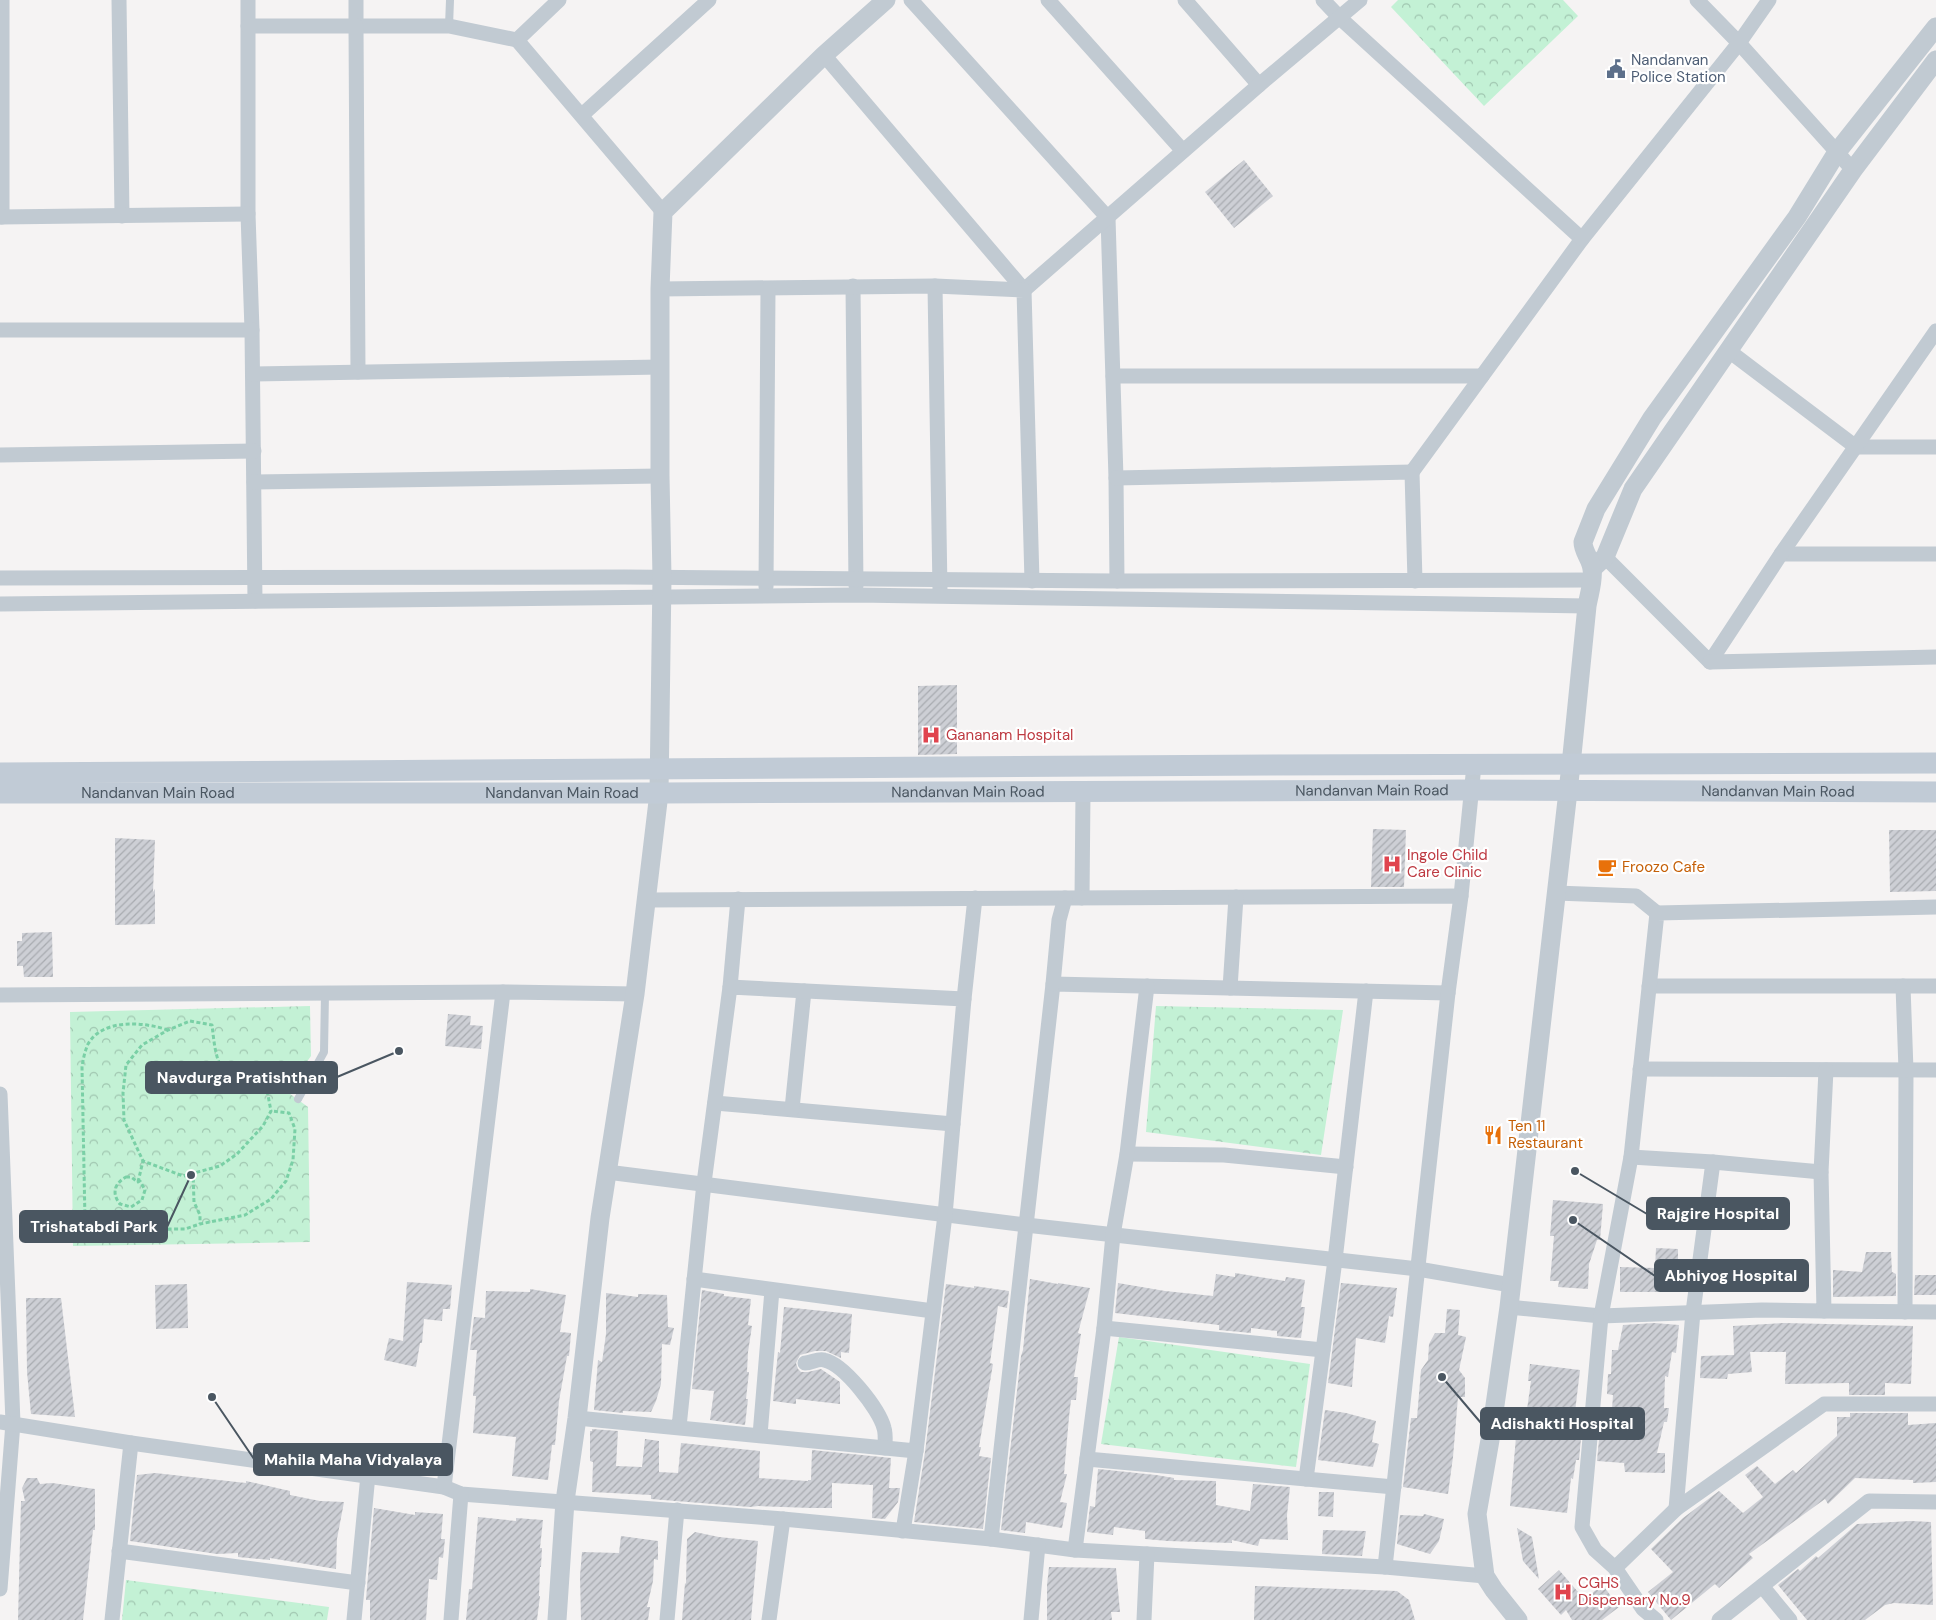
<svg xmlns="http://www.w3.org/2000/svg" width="1936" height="1620" font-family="'DM Sans',sans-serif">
  <defs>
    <pattern id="park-crowns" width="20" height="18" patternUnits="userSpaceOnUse" patternTransform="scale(1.25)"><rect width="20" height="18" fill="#c3f1d5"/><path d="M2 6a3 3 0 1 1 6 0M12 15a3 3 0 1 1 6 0" fill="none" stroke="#a0c6b0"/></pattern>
    <pattern id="building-hatch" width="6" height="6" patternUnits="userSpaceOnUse" patternTransform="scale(1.25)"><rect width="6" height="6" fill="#cdcfd5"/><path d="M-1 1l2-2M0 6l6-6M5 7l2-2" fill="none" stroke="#a8abb0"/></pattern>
  </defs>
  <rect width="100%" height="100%" fill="#f5f3f3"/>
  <g fill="url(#park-crowns)">
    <polygon points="1398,0 1563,0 1578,16 1484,106 1391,7"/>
    <polygon points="310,1006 311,1056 286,1091 308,1107 310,1242 73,1246 70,1012"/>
    <polygon points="1156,1006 1343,1010 1321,1155 1146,1132"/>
    <polygon points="1119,1337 1310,1364 1296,1467 1101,1444"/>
    <polygon points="126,1580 329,1607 327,1620 122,1620"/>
  </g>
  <g fill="url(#building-hatch)">
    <polygon points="1244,160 1273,196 1234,228 1205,192"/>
    <polygon points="957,685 957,754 918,755 918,686"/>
    <polygon points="1373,829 1406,830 1404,887 1371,887"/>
    <polygon points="1889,830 1936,830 1936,891 1890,892"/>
    <polygon points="115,838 155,840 153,892 155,889 155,924 115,925"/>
    <polygon points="52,932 53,977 24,977 23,966 17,966 17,941 22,941 22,933"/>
    <polygon points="448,1014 471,1016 470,1025 483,1026 481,1049 445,1046"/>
    <polygon points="1553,1200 1603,1204 1600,1240 1597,1240 1589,1264 1588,1289 1558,1287 1559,1281 1550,1281 1554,1236 1550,1236"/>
    <polygon points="1656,1248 1678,1249 1678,1274 1684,1274 1684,1292 1620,1292 1620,1267 1655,1268"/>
    <polygon points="1866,1252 1891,1252 1892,1272 1896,1274 1896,1296 1833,1297 1833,1270 1862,1272"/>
    <polygon points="1235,1273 1285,1281 1286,1277 1305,1280 1301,1307 1305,1307 1301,1338 1277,1336 1277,1331 1251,1328 1251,1333 1219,1330 1219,1325 1115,1313 1118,1283 1165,1291 1213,1296 1216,1274 1235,1277"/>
    <polygon points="1915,1275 1936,1275 1936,1295 1914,1295"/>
    <polygon points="1030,1279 1058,1284 1058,1283 1090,1288 1078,1333 1081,1334 1074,1377 1078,1377 1076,1400 1071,1400 1069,1417 1064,1474 1067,1474 1060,1502 1067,1503 1062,1528 1026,1522 1025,1533 1001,1530 1021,1356 1023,1350"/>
    <polygon points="407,1282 452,1285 450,1309 443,1309 442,1321 424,1319 422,1343 420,1343 416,1367 384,1360 389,1338 403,1341"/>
    <polygon points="1341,1283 1397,1288 1393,1317 1389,1316 1385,1343 1356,1338 1352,1387 1328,1383"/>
    <polygon points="187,1284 188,1328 156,1329 155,1285"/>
    <polygon points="946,1284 974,1288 974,1286 1009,1291 1007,1308 998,1306 990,1363 993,1364 979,1447 981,1447 979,1456 991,1458 983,1529 914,1522 925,1452"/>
    <polygon points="530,1289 566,1295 560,1332 571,1333 569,1356 567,1356 559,1401 555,1445 552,1445 548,1480 512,1476 516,1437 473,1433 476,1396 473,1396 477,1350 470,1350 474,1317 485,1318 486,1291 530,1292"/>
    <polygon points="702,1290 724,1294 724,1296 751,1299 748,1325 752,1326 748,1352 747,1372 749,1372 746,1399 748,1399 745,1425 710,1420 714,1391 692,1389"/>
    <polygon points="606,1293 638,1297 638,1294 667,1295 668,1327 674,1328 670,1345 662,1344 661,1384 656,1401 651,1412 623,1411 623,1413 594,1410 598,1360 602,1362 606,1334"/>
    <polygon points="26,1298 61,1298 75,1417 31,1414 27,1372"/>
    <polygon points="784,1307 852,1314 849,1353 841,1352 841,1358 826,1351 815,1351 800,1355 796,1363 798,1369 801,1372 808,1372 821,1369 840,1382 840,1404 796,1399 796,1404 773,1401 778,1352 780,1353"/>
    <polygon points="1447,1309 1460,1310 1458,1335 1466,1337 1459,1370 1465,1378 1465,1397 1458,1397 1453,1457 1448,1494 1403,1487 1411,1418 1417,1418 1421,1370 1428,1360 1429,1344 1435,1333 1445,1333"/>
    <polygon points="1654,1323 1679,1325 1676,1353 1672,1352 1668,1377 1665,1376 1664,1408 1669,1408 1667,1422 1664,1422 1657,1453 1665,1453 1665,1473 1625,1472 1624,1463 1597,1461 1599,1439 1610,1440 1613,1395 1607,1394 1608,1374 1611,1374 1612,1350 1618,1350 1623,1325"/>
    <polygon points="1784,1323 1913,1326 1911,1384 1885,1383 1885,1395 1849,1395 1849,1383 1785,1384 1786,1352 1750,1352 1752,1372 1728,1374 1727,1379 1700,1378 1701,1356 1734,1355 1733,1326"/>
    <polygon points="1530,1364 1580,1370 1572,1437 1581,1438 1579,1460 1576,1460 1573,1479 1571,1478 1567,1513 1510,1506 1516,1437 1523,1438 1531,1381 1528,1381"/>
    <polygon points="1325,1410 1346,1413 1376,1421 1372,1442 1379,1444 1373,1467 1318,1460"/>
    <polygon points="1850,1413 1908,1413 1908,1425 1936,1423 1936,1482 1913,1483 1913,1480 1855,1478 1828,1504 1825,1499 1749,1554 1753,1558 1719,1588 1715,1584 1671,1620 1648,1592 1673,1572 1651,1549 1683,1518 1719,1491 1743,1513 1763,1497 1745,1475 1757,1466 1775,1484 1793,1470 1796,1473 1837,1436 1837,1417 1850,1417"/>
    <polygon points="592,1429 618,1431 616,1466 642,1467 645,1439 659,1441 659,1472 678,1473 681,1443 760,1451 759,1478 808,1481 808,1480 811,1480 812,1450 891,1458 889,1488 900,1488 898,1502 885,1519 872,1518 873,1485 832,1483 832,1508 811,1508 758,1506 750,1507 651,1499 651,1495 592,1492 593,1462 590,1461 590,1431 592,1431"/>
    <polygon points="1098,1469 1156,1475 1174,1478 1174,1480 1216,1481 1216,1505 1250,1511 1253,1484 1290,1487 1287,1515 1288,1540 1260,1539 1258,1546 1232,1540 1232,1543 1168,1541 1145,1539 1145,1531 1114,1527 1113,1535 1087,1532 1090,1506 1095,1507"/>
    <polygon points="155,1473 246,1483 246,1481 290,1491 290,1495 320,1501 344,1502 337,1539 336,1569 270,1558 270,1560 238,1557 238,1553 217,1554 130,1541 137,1475"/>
    <polygon points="27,1478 37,1478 40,1484 52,1483 95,1489 95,1530 93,1530 83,1620 18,1620 21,1501 25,1501 22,1488"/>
    <polygon points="1319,1492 1334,1492 1333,1517 1318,1516"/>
    <polygon points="374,1508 415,1515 415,1512 443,1514 441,1539 445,1539 443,1558 439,1557 437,1580 429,1579 426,1620 370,1620 370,1600 366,1600 367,1587"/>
    <polygon points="1424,1514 1444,1519 1439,1541 1430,1554 1397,1544 1400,1515 1423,1516"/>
    <polygon points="478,1517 516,1521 516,1518 543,1520 540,1548 542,1548 541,1567 540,1567 539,1596 540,1596 537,1620 466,1620 469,1589 472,1589"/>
    <polygon points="1911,1521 1931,1522 1933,1605 1894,1603 1885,1605 1865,1620 1807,1620 1778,1585 1798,1569 1800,1571 1816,1556 1818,1558 1857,1524"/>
    <polygon points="1517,1528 1532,1537 1539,1579 1523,1561"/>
    <polygon points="1323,1530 1366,1531 1362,1556 1322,1554"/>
    <polygon points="695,1532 719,1537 758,1541 751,1620 682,1620 685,1583 686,1584 687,1539"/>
    <polygon points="621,1536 658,1541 658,1560 654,1559 653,1581 647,1607 650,1607 648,1620 581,1620 580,1576 582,1552 619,1553"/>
    <polygon points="1049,1567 1116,1568 1120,1612 1111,1612 1112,1620 1047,1620 1047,1585"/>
    <polygon points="1559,1570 1585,1600 1602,1584 1619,1607 1602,1620 1572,1620 1566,1610 1561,1615 1538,1589"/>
    <polygon points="1255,1586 1397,1591 1409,1600 1415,1620 1254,1620"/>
  </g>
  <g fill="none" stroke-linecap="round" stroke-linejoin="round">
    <g stroke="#7ad0a6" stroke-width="3" stroke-dasharray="4 2.5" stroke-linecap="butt">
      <path d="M190,1021L212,1025C215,1049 216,1080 246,1085C252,1086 260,1085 266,1085L271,1111L263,1126L237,1154L220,1166L183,1176L143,1161L124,1120L123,1093L126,1065L142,1045L168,1030Z"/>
      <path d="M168,1030C144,1022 103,1018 88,1044C85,1051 83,1059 82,1067L85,1221L93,1229H185L200,1224L245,1215L271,1199L286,1181L293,1160L295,1129L289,1113L271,1111"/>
      <polyline points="193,1172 194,1202 200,1215 200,1224"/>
      <path d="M126,1177H131L138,1182L140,1181L145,1190L142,1200L131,1207L120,1204C111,1193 115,1183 126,1177Z"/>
      <polyline points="138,1182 143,1161"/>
    </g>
    <g stroke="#c1cad2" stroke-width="8">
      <polyline points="449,26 450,0"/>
      <polyline points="298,1099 324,1052 325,994"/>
    </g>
    <g stroke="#c1cad2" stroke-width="15">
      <polyline points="2,0 2,217"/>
      <polyline points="119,0 122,216"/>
      <polyline points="248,0 248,214 252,330 255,601"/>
      <polyline points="356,0 356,26 449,26 517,40"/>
      <polyline points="559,0 517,40 663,212"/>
      <polyline points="911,0 1108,218 1116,478 1117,581"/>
      <polyline points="1048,0 1183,151"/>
      <polyline points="1185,0 1259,85"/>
      <polyline points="1323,0 1340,18 1582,239 1412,472"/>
      <polyline points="1697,0 1739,43 1853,170"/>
      <polyline points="248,26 356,26 358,372"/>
      <polyline points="824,55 1024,290 1259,85 1360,0"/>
      <polyline points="582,115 709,0"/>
      <polyline points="0,217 248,214"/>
      <polyline points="1582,239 1739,43 1769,0"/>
      <polyline points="853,286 856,586"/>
      <polyline points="935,286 940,590"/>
      <polyline points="660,289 935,286 1024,290 1032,581"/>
      <polyline points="0,330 252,330"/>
      <polyline points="1729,351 1856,447 1936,447"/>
      <polyline points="253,374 661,367"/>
      <polyline points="1113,376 1482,376"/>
      <polyline points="0,455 254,451"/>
      <polyline points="1116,478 1412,472 1415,581"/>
      <polyline points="254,482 660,476"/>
      <polyline points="1781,554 1936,554"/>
      <polyline points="1605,557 1710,662 1781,554 1936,331"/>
      <polyline points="0,578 625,577 1117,581 1592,580"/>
      <polyline points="766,587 768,289"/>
      <polyline points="0,604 856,595 1587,606"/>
      <polyline points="1710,662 1936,657"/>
      <polyline points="1556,893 1636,896 1657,913"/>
      <polyline points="1461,896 1474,765"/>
      <polyline points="1082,898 1083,792"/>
      <polyline points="645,900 1461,896 1448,993 1053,984 991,1539"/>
      <polyline points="1053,984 1059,920 1065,898"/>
      <polyline points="1649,986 1936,986"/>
      <polyline points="1903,986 1906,1070 1905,1312"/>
      <polyline points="730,987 738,899"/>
      <polyline points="1230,988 1236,897"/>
      <polyline points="0,995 503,992"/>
      <polyline points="964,999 975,898"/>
      <polyline points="1640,1069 1936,1070"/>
      <polyline points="0,1094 13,1423 0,1589"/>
      <polyline points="715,1103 953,1124"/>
      <polyline points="792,1109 804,991"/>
      <polyline points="1127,1154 1224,1155 1346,1167"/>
      <polyline points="1631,1157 1713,1162"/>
      <polyline points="607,1172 1026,1225 1418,1269 1511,1285"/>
      <polyline points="694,1279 933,1311"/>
      <polyline points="1509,1307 1601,1316 1762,1310 1824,1311 1821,1172 1826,1070"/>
      <polyline points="1824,1311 1936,1312"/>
      <polyline points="1104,1328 1323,1350"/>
      <path d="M805,1363C812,1363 818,1358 824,1360C844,1364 879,1409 884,1428C886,1434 885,1442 885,1448"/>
      <polyline points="577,1418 916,1451 945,1215 964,999 730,987 704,1183 679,1427"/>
      <polyline points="0,1422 131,1443 444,1487 461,1494 783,1519 991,1539 1075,1550 1385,1567 1485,1576"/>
      <polyline points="760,1435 772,1290"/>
      <polyline points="1087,1459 1394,1487"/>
      <polyline points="1306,1479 1335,1260 1366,991"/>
      <polyline points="444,1487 503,992 635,994"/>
      <polyline points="1676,1509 1693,1312 1713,1162 1821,1172"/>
      <polyline points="903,1531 916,1451"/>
      <polyline points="1075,1550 1104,1328 1113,1235 1127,1154 1147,986"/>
      <polyline points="119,1551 358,1583"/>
      <polyline points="1385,1567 1448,993"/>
      <polyline points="1615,1568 1676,1509 1824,1404 1936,1404"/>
      <polyline points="1762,1586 1790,1620"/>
      <polyline points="112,1620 131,1443"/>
      <polyline points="354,1620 368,1475"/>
      <polyline points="451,1620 461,1494"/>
      <polyline points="667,1620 677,1510"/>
      <polyline points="769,1620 783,1519"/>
      <polyline points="1031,1620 1038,1545"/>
      <polyline points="1144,1620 1147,1554"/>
      <polyline points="1656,1620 1643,1609 1615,1568 1595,1550 1582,1527 1601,1316 1631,1157 1657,913 1936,907"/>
      <polyline points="1719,1620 1869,1501 1936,1502"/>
    </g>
    <g stroke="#c1cad2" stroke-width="19">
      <polyline points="1593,568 1605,557 1633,489 1853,170 1936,60"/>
      <polyline points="557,1620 565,1501 577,1418 600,1218 635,994 659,793 662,577 660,476 660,289 663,212 824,55 886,0"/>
      <path d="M1518,1620L1494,1590L1485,1576L1477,1514L1490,1440L1509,1307L1571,765L1587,606C1589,594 1594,580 1592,569C1591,559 1583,552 1583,542L1596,509L1652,418L1797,217L1837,152L1936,27"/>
    </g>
    <g stroke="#c1cbd6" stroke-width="21">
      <polyline points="0,773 1271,765 1936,763"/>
      <path id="s1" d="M0,793H659L1472,790L1936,792"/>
    </g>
  </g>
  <defs>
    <g id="civic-bare" transform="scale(1.5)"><path d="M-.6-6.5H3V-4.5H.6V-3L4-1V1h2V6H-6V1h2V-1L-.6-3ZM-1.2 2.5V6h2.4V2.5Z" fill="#5c6f8a" stroke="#fff" stroke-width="2.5" paint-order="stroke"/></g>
    <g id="hospital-bare" transform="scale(1.5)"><path d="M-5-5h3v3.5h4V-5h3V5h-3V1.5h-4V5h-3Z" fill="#e0444e" stroke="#fff" stroke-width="2.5" paint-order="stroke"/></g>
    <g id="cafe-bare" transform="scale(1.5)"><path d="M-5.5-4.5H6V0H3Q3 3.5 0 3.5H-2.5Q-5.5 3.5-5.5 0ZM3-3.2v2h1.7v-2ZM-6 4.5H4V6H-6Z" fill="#e8710a" stroke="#fff" stroke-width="2.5" paint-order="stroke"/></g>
    <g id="restaurant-bare" transform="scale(1.5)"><path d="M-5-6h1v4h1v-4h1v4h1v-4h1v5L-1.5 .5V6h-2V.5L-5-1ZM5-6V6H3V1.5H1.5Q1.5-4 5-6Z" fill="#e8710a" stroke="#fff" stroke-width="2.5" paint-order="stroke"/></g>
  </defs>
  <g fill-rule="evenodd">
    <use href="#civic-bare" x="1616" y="69"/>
    <use href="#hospital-bare" x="931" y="735"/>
    <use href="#hospital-bare" x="1392" y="864"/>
    <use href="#cafe-bare" x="1607" y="867"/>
    <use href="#restaurant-bare" x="1493" y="1135"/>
    <use href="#hospital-bare" x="1563" y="1592"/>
  </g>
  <g text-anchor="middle" stroke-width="4.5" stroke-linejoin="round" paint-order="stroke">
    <g font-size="15" fill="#4e5e75" stroke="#fff" text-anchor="start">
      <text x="1631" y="65">Nandanvan<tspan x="1631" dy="17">Police Station</tspan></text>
    </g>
    <g font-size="15" fill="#be3a42" stroke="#fff" text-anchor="start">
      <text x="946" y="740">Gananam Hospital</text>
      <text x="1407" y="860">Ingole Child<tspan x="1407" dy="17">Care Clinic</tspan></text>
      <text x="1578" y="1588">CGHS<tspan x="1578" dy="17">Dispensary No.9</tspan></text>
    </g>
    <g font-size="15" fill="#4a5661" stroke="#fff">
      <text dy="5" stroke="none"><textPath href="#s1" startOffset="1372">Nandanvan Main Road</textPath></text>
      <text dy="5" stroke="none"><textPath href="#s1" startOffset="968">Nandanvan Main Road</textPath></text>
      <text dy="5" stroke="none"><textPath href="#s1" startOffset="1778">Nandanvan Main Road</textPath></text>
      <text dy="5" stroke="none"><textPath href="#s1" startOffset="158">Nandanvan Main Road</textPath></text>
      <text dy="5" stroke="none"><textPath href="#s1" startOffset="562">Nandanvan Main Road</textPath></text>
    </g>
    <g font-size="15" fill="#c56008" stroke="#fff" text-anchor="start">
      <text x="1622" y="872">Froozo Cafe</text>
      <text x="1508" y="1131">Ten 11<tspan x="1508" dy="17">Restaurant</tspan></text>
    </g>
  </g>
  <path fill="none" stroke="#4a5661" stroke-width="2" d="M399 1051L337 1077M1575 1171L1647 1214M191 1175L167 1227M1573 1220L1655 1276M1442 1377L1481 1423M212 1397L254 1459"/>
  <g fill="#4a5661" stroke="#fff" stroke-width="2">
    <circle cx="399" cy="1051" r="5"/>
    <circle cx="1575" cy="1171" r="5"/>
    <circle cx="191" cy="1175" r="5"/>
    <circle cx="1573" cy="1220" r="5"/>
    <circle cx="1442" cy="1377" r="5"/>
    <circle cx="212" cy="1397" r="5"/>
  </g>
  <g fill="#4a5661" stroke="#4a5661" stroke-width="2">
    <rect x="146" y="1062" width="191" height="31" rx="5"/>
    <rect x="1647" y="1198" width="142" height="31" rx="5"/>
    <rect x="20" y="1211" width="147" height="31" rx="5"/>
    <rect x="1655" y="1260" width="153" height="31" rx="5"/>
    <rect x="1481" y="1408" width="163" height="31" rx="5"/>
    <rect x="254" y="1444" width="198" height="31" rx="5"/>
  </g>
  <g font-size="16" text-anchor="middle" font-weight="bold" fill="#fff">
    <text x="242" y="1083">Navdurga Pratishthan</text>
    <text x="1718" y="1219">Rajgire Hospital</text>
    <text x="94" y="1232">Trishatabdi Park</text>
    <text x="1731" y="1281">Abhiyog Hospital</text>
    <text x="1562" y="1429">Adishakti Hospital</text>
    <text x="353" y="1465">Mahila Maha Vidyalaya</text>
  </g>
</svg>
